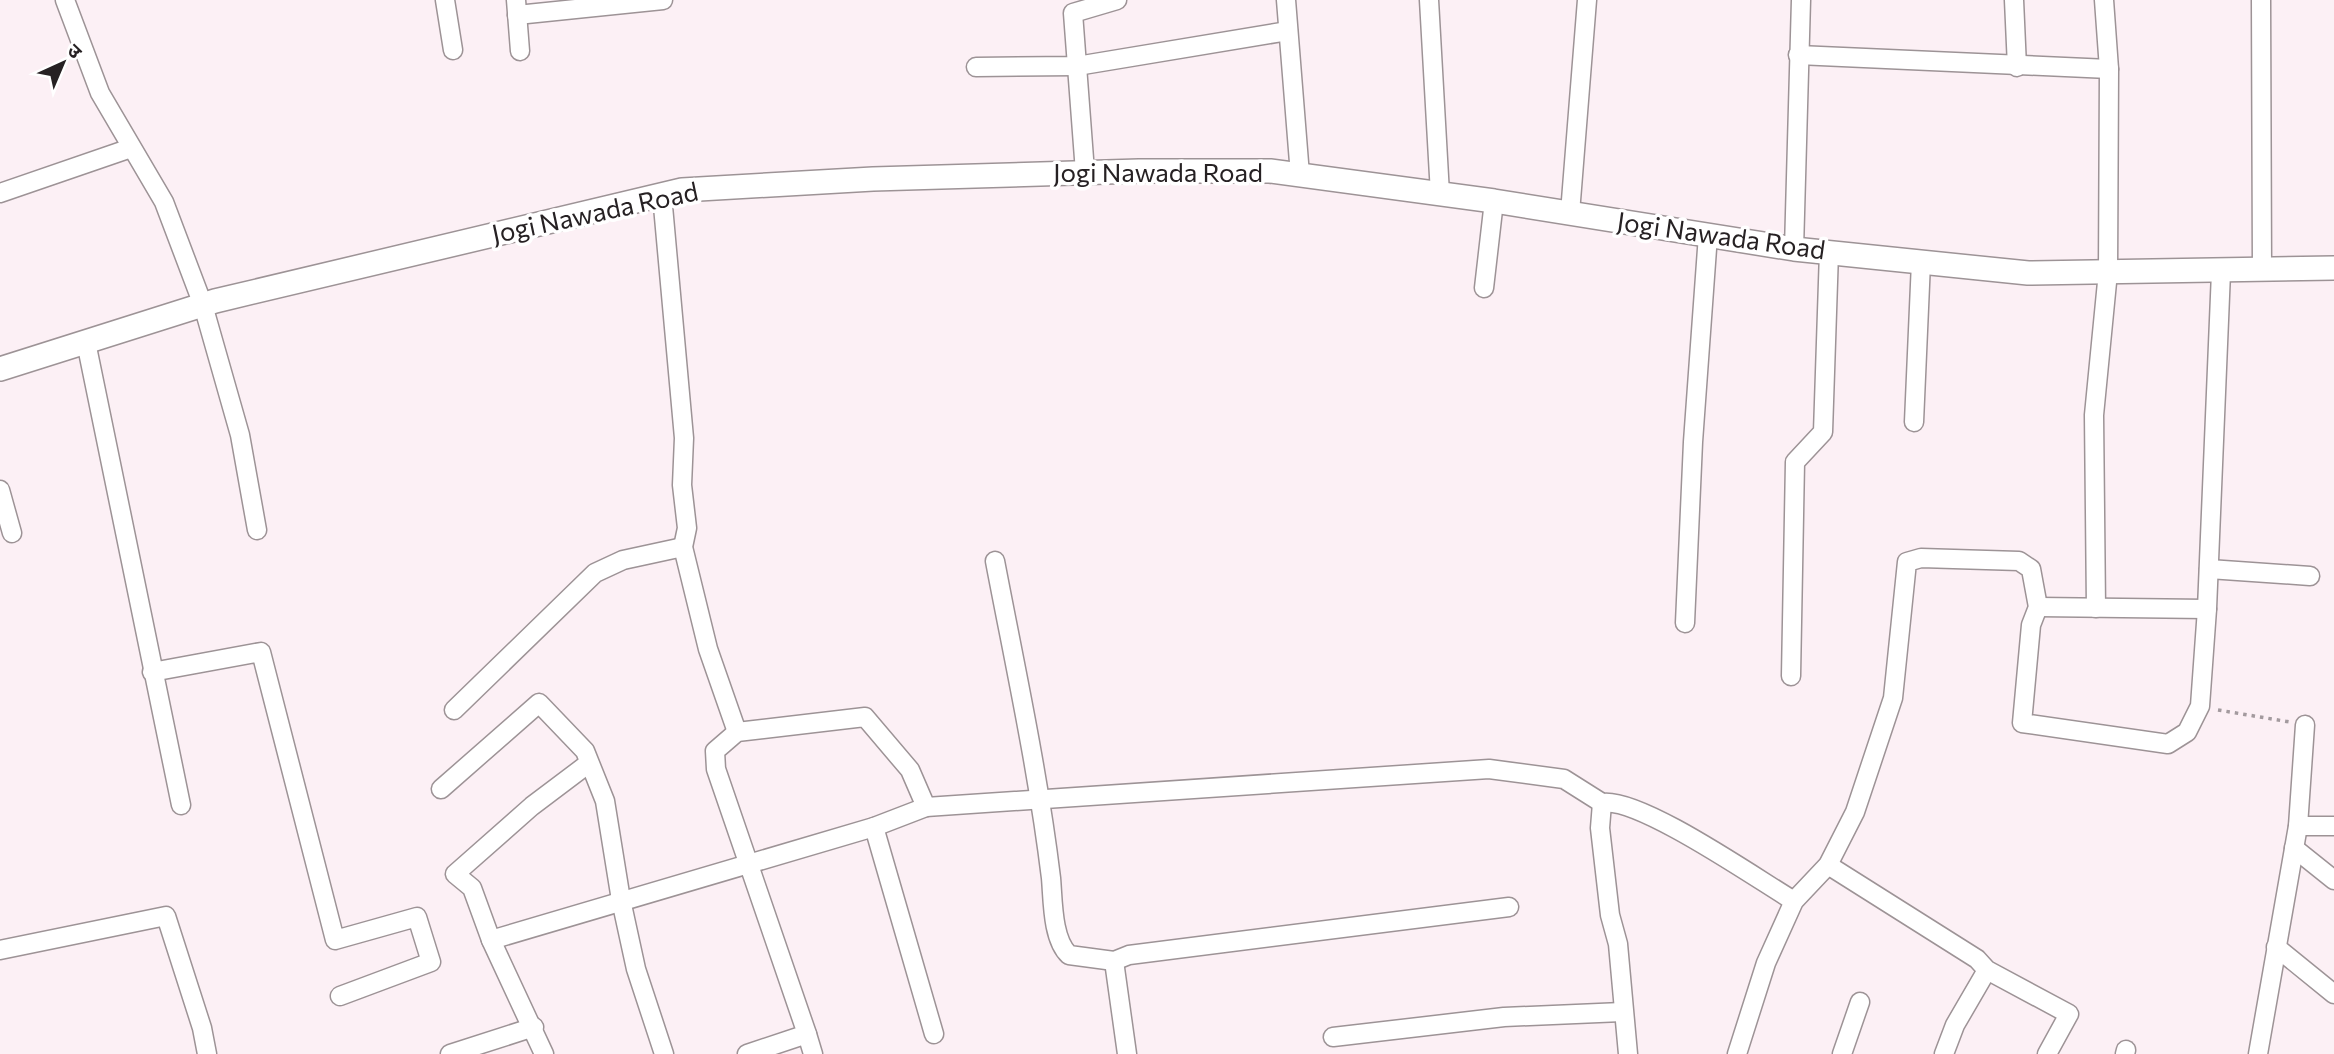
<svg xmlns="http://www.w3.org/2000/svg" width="2334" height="1054" font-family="Commissioner,'Noto Sans Devanagari',sans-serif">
  <rect width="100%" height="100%" fill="#fcf0f5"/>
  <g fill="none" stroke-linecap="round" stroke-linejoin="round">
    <g stroke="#9d9396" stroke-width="21">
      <g id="minor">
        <polyline points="65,0 100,93 164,202 203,305 240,435 257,530"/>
        <polyline points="445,0 453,50"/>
        <polyline points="516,0 520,51"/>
        <polyline points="1286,0 1300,175"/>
        <polyline points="1429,0 1440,194"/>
        <polyline points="2014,0 2017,67"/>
        <polyline points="2261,0 2262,271"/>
        <polyline points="517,15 663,0"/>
        <polyline points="1798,55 2109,69"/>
        <polyline points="976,67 1077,66 1288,31"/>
        <polyline points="1085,172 1073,13 1117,0"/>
        <polyline points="0,193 131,148"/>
        <polyline points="662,195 684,438 682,485 687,528 683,547 708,649 737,732"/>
        <polyline points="1570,213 1587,0"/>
        <polyline points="1794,249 1801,0"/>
        <polyline points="1484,288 1494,201"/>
        <polyline points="86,342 181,805"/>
        <polyline points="1914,422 1921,262"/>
        <polyline points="0,490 12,533"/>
        <path d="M995,561C1015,666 1038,771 1051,878C1053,900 1052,939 1069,955L1114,961L1129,955L1509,907"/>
        <polyline points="2209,569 2310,576"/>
        <polyline points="2038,607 2207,609"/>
        <polyline points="2096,608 2094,415 2108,272 2109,69 2104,0"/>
        <polyline points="1685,623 1693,442 1708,235"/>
        <polyline points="152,672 261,652 335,940 417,917 431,962 340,996"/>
        <polyline points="1791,676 1795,462 1823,432 1829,252"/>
        <polyline points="454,710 595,573 623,560 683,547"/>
        <polyline points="441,789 539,703 585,751 605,801 621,900 636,969 664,1054"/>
        <polyline points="1602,803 1600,828 1610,915 1618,944 1628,1054"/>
        <polyline points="2298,826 2334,826"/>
        <polyline points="874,827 934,1034"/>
        <polyline points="2294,848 2334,880"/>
        <polyline points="1828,865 1977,959 1987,970 2069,1014 2047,1054"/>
        <path d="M491,940L874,827L926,807L1489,769L1564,779L1602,803C1638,796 1757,879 1794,901"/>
        <polyline points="2276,947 2334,994"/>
        <polyline points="0,950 166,916 202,1028 207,1054"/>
        <polyline points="1114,961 1127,1054"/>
        <polyline points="807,1034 813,1054"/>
        <polyline points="1333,1037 1504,1017 1622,1012"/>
        <polyline points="450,1054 534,1027"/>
        <polyline points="544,1054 491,940 472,888 455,874 532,806 589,763"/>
        <polyline points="747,1054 807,1034 716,769 715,751 737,732 865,717 910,770 926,807"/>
        <polyline points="1737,1054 1766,963 1794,901 1828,865 1855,812 1893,698 1907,562 1921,558 2019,561 2031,569 2038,607 2031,625 2022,723 2168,744 2187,732 2200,706 2207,609 2221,272"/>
        <polyline points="1842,1054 1860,1002"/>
        <polyline points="1944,1054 1955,1025 1987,970"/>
        <polyline points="2125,1054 2126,1050"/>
        <polyline points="2258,1054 2298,826 2305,725"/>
      </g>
    </g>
    <g stroke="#9d9396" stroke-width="26">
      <polyline id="tertiary" points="0,369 215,301 682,190 873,179 1139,171 1270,171 1494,201 1794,249 2028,273 2334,268"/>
    </g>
    <polyline stroke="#a39a9e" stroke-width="3.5" stroke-dasharray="3.5 5" stroke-linecap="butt" points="2218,710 2290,722"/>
    <use href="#minor" stroke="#fff" stroke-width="18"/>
    <use href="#tertiary" stroke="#fff" stroke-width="23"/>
  </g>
  <g text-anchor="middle" stroke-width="7" stroke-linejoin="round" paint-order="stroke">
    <g font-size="26" fill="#262123" stroke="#fff">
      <text x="1158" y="182">Jogi Nawada Road</text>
      <text transform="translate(595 213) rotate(-12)" y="9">Jogi Nawada Road</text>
      <text transform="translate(1721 236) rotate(8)" y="9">Jogi Nawada Road</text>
    </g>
  </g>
  <g transform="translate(63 63) rotate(44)" stroke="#ffffff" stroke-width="5" paint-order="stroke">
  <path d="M0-5L12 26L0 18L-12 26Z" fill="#262123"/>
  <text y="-10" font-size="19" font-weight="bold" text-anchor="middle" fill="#262123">उ</text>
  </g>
</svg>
